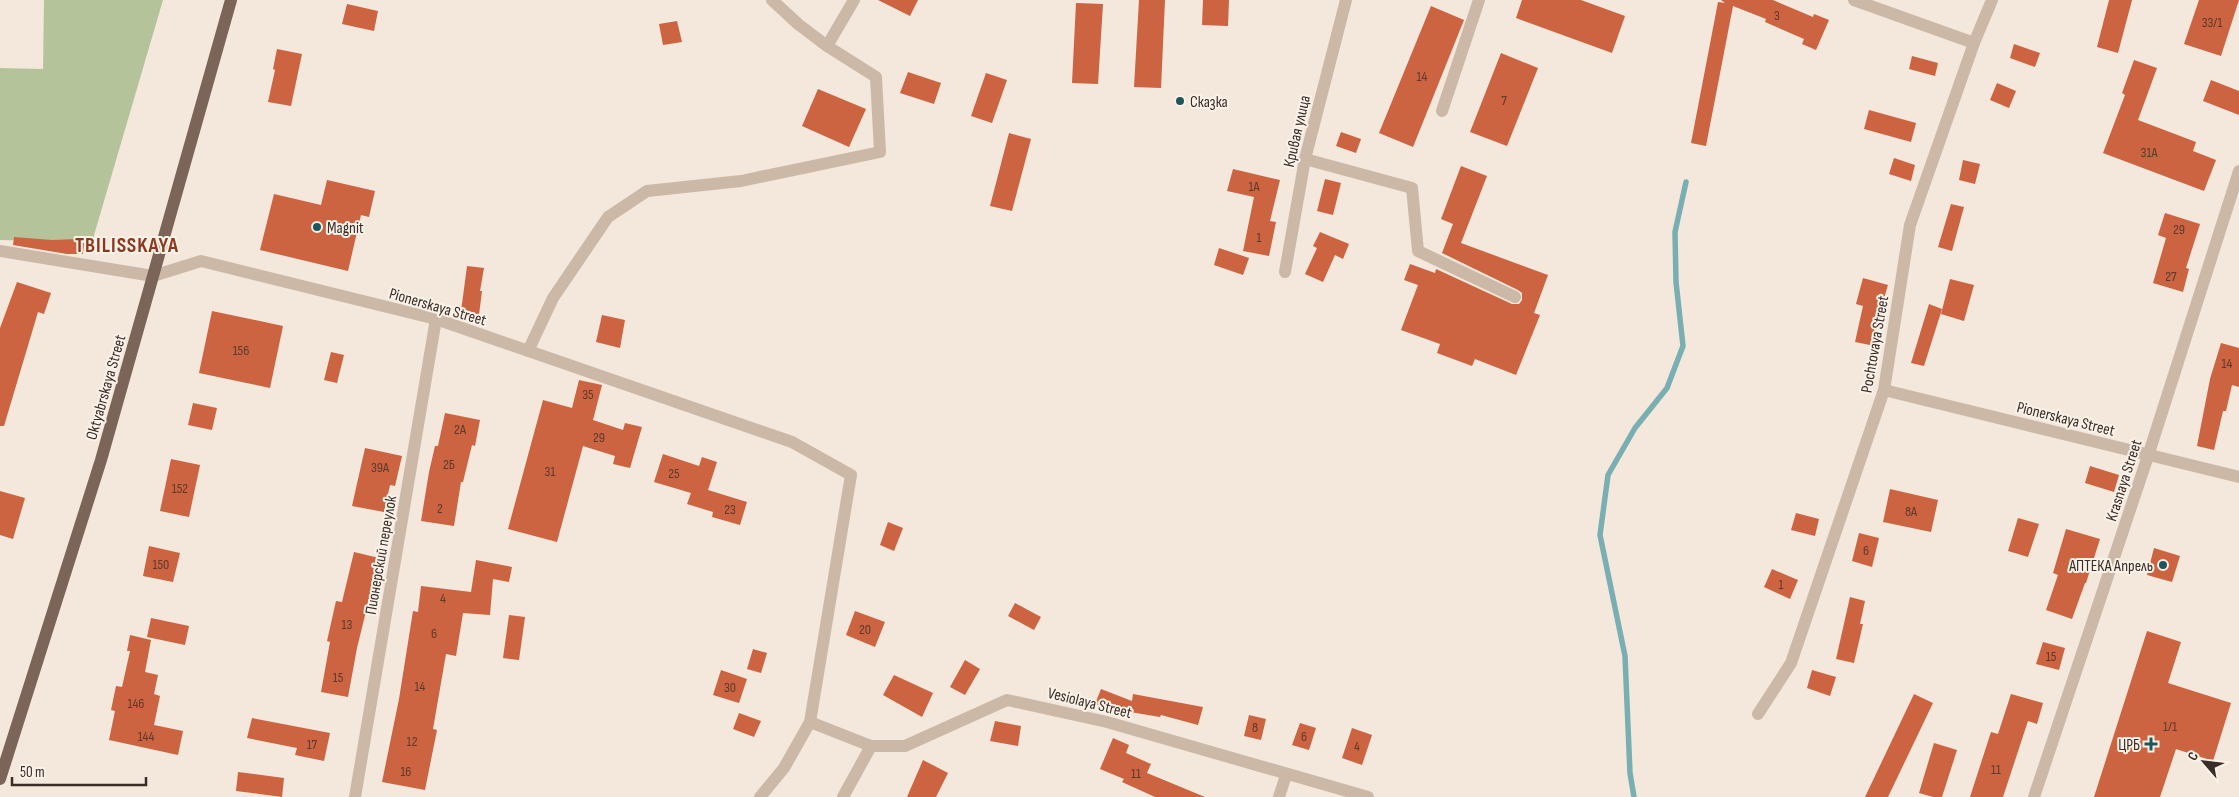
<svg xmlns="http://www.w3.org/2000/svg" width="2239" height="797" font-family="'Sofia Sans Condensed',sans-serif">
  <rect width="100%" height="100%" fill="#f3e8db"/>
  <polygon fill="#b5c39a" points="44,0 163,0 92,242 0,240 0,68 43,69"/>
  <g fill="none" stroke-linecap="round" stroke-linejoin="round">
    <polyline stroke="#79afb2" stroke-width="5.5" points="1634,797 1630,773 1625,656 1600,535 1608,475 1635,428 1667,388 1683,346 1676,282 1675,232 1686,182"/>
  </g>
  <g fill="#cc6341">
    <polygon points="878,0 918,0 910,16"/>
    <polygon points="1139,0 1165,0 1161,88 1134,87"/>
    <polygon points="1203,0 1229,0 1228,26 1202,25"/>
    <polygon points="1522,0 1581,0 1625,16 1612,53 1516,18"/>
    <polygon points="1721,0 1773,0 1813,17 1814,14 1829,20 1816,50 1802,44 1804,39 1765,22 1766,19 1733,6 1706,146 1691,143 1718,2 1725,3"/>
    <polygon points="2109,0 2132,0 2118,53 2097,47"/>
    <polygon points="2199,0 2239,0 2221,56 2184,44"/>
    <polygon points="1076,3 1103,4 1098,84 1072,83"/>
    <polygon points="347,4 378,11 374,31 342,24"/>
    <polygon points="1431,6 1464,20 1413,147 1379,133"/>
    <polygon points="677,21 682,42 663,45 659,24"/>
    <polygon points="2014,44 2040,53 2035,67 2010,58"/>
    <polygon points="277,49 302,54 291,106 268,102 275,70 273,69"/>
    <polygon points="1501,53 1538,68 1507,146 1470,132"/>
    <polygon points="1912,56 1938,63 1935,76 1909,69"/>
    <polygon points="2134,60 2157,68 2138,120 2196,142 2193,151 2216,160 2204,191 2103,153 2125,95 2122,93"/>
    <polygon points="908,72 941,83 934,104 900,93"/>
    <polygon points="986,73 1007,80 992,123 971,116"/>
    <polygon points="2211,80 2239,91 2239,115 2203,101"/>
    <polygon points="1997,83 2016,91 2009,108 1990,100"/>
    <polygon points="818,89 866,109 849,147 802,126"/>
    <polygon points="1869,110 1916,123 1911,142 1864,129"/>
    <polygon points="1341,132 1361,139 1356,153 1336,146"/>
    <polygon points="1009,133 1031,139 1012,211 990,206"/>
    <polygon points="1894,158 1915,165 1911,181 1889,174"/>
    <polygon points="1963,160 1980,164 1975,184 1959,180"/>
    <polygon points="1461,166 1487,176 1461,243 1548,275 1534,313 1540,315 1516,375 1475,359 1472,366 1437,353 1440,344 1401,330 1418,285 1404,280 1410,264 1435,273 1436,269 1512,304 1519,304 1522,300 1522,293 1518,290 1442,253 1453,224 1441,219"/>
    <polygon points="1233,169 1280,180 1270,221 1276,222 1269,256 1243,251 1254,197 1227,191"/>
    <polygon points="1325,179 1341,183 1333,215 1317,211"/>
    <polygon points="327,180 375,191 369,217 361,215 348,271 260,250 274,194 321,205"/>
    <polygon points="1951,204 1964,207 1952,251 1938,247"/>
    <polygon points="2165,213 2200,224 2186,268 2189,269 2183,292 2153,283 2166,238 2158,235"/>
    <polygon points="1320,232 1349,244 1343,259 1335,255 1323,282 1305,274 1317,248 1313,246"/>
    <polygon points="14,237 52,240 77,239 77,242 84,243 83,254 67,254 13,245"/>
    <polygon points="1219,248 1249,258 1243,275 1214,265"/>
    <polygon points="467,266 484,268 480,291 482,291 478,323 460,319"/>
    <polygon points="1863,278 1888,285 1870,345 1855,342 1863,306 1856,304"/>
    <polygon points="1950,279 1974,285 1964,321 1941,314"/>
    <polygon points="17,282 51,293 44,314 38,312 4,426 0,426 0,328"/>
    <polygon points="1929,304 1942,309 1924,366 1911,363"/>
    <polygon points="212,311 283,326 270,388 199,373"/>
    <polygon points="602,315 625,320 620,348 596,342"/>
    <polygon points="2221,343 2239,348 2239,387 2232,385 2226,411 2223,411 2214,450 2197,446 2210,379"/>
    <polygon points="331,352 344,355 337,383 324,380"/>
    <polygon points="579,380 602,385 593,420 623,430 625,423 642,427 630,468 613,464 615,456 583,446 557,542 508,529 543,400 572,408"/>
    <polygon points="193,403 217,408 212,430 188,425"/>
    <polygon points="445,413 480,420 475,446 472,445 463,482 461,482 454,526 421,521 429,472 435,446 438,446"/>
    <polygon points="365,448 402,456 395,486 390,485 384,512 352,506"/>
    <polygon points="663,454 699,466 702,457 717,462 708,490 747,502 740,525 712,517 713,512 687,504 691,493 654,482"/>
    <polygon points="171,459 200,465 189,517 160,511"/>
    <polygon points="2090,466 2119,475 2114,492 2085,483"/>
    <polygon points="1890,489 1938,500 1931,532 1883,522"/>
    <polygon points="0,491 25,498 13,539 0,535"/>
    <polygon points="1796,513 1819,519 1815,536 1791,530"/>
    <polygon points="2018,518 2039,524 2028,557 2008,551"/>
    <polygon points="888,522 903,528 894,551 880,545"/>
    <polygon points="2066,529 2100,539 2086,583 2085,583 2072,619 2046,610 2058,575 2053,573"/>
    <polygon points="1859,533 1879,538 1872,567 1852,561"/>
    <polygon points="149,546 180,553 173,582 143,576"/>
    <polygon points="2154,548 2180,556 2172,582 2147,575"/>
    <polygon points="354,552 379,558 357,648 348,697 321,692 330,642 327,641 336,601 342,602"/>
    <polygon points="476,560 512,567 509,582 493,579 490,615 463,613 456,656 446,654 433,729 437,730 425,790 382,782 399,699 413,611 418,612 421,586 471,592"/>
    <polygon points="1772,569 1798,580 1790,599 1764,587"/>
    <polygon points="1850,597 1865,601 1860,624 1863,624 1854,663 1836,659"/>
    <polygon points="1015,603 1041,617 1034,630 1008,616"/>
    <polygon points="855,611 885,622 875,647 846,635"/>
    <polygon points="509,615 525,617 519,660 503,658"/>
    <polygon points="151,618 189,626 185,645 147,637"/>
    <polygon points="2147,631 2181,642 2168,683 2231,703 2213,761 2176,749 2160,797 2094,797"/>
    <polygon points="130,635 151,640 145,672 158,675 154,694 160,696 154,725 183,731 178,755 109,740 115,711 111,710 116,686 122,687 130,651 127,651"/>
    <polygon points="2043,642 2065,648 2059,670 2036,664"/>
    <polygon points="753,649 767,653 761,673 747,669"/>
    <polygon points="965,660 980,669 965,695 950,687"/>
    <polygon points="721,670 747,679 739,703 713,695"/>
    <polygon points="1812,670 1836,677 1830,696 1807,688"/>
    <polygon points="894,675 933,693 922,717 883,695"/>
    <polygon points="1101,689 1132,701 1133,694 1203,707 1198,725 1161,715 1160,717 1106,708 1095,704"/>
    <polygon points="1914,694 1933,703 1888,797 1865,797"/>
    <polygon points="2011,694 2043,703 2037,724 2028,721 2003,797 1970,797 1991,732 1998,734"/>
    <polygon points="739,713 761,721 754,737 733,729"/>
    <polygon points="1249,715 1266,719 1261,740 1244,736"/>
    <polygon points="252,718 330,733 324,761 295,755 297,748 247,738"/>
    <polygon points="995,721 1021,726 1018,746 990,741"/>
    <polygon points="1300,723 1316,728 1309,750 1292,745"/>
    <polygon points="1352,728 1372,735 1362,765 1342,758"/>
    <polygon points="1113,738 1129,745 1126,753 1151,764 1147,773 1205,797 1155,797 1122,782 1124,779 1100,769"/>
    <polygon points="1934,743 1957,750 1942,797 1933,797 1919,793"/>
    <polygon points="923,760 948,773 936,797 907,797"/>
    <polygon points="238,772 284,778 282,797 236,791"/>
  </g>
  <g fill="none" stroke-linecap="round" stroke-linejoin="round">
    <g stroke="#ccb8a7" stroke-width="12">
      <polyline points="772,0 798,24 827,46 854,0"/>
      <polyline points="1854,0 1974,43"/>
      <polyline points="1442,111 1479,0"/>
      <polyline points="1305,159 1412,188 1418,251 1515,297"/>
      <polyline points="0,251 153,276 201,261 436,319 792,442 851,475 810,722 784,768 760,797"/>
      <polyline points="1285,272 1305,159 1346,0"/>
      <polyline points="528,351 553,298 608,217 647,191 741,181 880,152 876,77 827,46"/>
      <polyline points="1884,390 2239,477"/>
      <polyline points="1758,714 1791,663 1884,390 1910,225 1974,43 1992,0"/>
      <polyline points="810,722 871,746 905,746 1007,700 1107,722 1368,797"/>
      <polyline points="355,797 436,319"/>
      <polyline points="843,797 871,746"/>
      <polyline points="1279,797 1286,775"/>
      <polyline points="2034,797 2148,456 2239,171"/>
    </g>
    <polyline stroke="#7b6458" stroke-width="12" points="0,779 101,460 231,0"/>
  </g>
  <g fill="#1b575c" stroke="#faf2e8" stroke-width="2">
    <circle cx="1180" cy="101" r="5"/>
    <circle cx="317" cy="227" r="5"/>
    <circle cx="2163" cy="565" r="5"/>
    <path d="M2148.5 736.5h5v5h5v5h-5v5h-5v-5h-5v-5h5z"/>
  </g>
  <g text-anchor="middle" stroke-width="4" stroke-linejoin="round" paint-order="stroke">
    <g font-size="14" fill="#5d3a2e">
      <text x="1777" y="20">3</text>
      <text x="2212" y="27">33/1</text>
      <text x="1422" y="81">14</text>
      <text x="1504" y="105">7</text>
      <text x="2149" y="157">31А</text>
      <text x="1254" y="191">1А</text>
      <text x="2179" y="234">29</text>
      <text x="1259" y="242">1</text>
      <text x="2171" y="281">27</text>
      <text x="241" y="355">156</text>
      <text x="2227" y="368">14</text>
      <text x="588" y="399">35</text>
      <text x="460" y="434">2А</text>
      <text x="599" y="442">29</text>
      <text x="449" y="469">2Б</text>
      <text x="380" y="472">39А</text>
      <text x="550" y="476">31</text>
      <text x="674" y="478">25</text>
      <text x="180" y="493">152</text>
      <text x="440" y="513">2</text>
      <text x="730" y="514">23</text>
      <text x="1911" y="516">8А</text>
      <text x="1866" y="555">6</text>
      <text x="161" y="569">150</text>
      <text x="1781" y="589">1</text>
      <text x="443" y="603">4</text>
      <text x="347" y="629">13</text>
      <text x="865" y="634">20</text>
      <text x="434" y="638">6</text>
      <text x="2051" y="661">15</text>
      <text x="338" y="682">15</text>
      <text x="420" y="691">14</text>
      <text x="730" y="692">30</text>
      <text x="136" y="708">146</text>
      <text x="2170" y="731">1/1</text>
      <text x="1255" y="732">8</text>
      <text x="146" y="741">144</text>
      <text x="1304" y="741">6</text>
      <text x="412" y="746">12</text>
      <text x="312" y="749">17</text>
      <text x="1357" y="751">4</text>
      <text x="1996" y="774">11</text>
      <text x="406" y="776">16</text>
      <text x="1136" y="778">11</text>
    </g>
    <g font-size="16" fill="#382d28" stroke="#faf2e8" text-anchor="start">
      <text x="1190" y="107">Сказка</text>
      <text x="327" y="233">Magnit</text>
      <text x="2153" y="571" text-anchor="end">АПТЕКА Апрель</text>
      <text x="2140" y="750" text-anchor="end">ЦРБ</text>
    </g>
    <g font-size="16" fill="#382d28" stroke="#faf2e8">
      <text transform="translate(1296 131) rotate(-77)" y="6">Кривая улица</text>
      <text transform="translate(438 306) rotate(16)" y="6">Pionerskaya Street</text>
      <text transform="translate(1874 344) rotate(-80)" y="6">Pochtovaya Street</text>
      <text transform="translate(105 387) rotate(-74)" y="6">Oktyabrskaya Street</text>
      <text transform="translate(2066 418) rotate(14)" y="6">Pionerskaya Street</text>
      <text transform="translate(2123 480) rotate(-72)" y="6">Krasnaya Street</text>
      <text transform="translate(380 555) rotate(-80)" y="6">Пионерский переулок</text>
      <text transform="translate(1090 702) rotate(14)" y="6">Vesiolaya Street</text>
    </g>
    <g font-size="21" font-weight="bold" letter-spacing="1" fill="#8b381d" stroke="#faf2e8">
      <text x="127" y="252">TBILISSKAYA</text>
    </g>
  </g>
  <g transform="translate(2204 762) rotate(298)" stroke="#faf2e8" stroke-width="4" paint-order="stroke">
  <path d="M0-4L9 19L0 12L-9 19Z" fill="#382d28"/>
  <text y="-8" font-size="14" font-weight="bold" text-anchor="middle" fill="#382d28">С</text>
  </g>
  <path d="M12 777v8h134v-8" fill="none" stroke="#382d28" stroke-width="2.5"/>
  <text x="20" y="777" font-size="15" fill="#382d28" stroke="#faf2e8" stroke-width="4" paint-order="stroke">50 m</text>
</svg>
